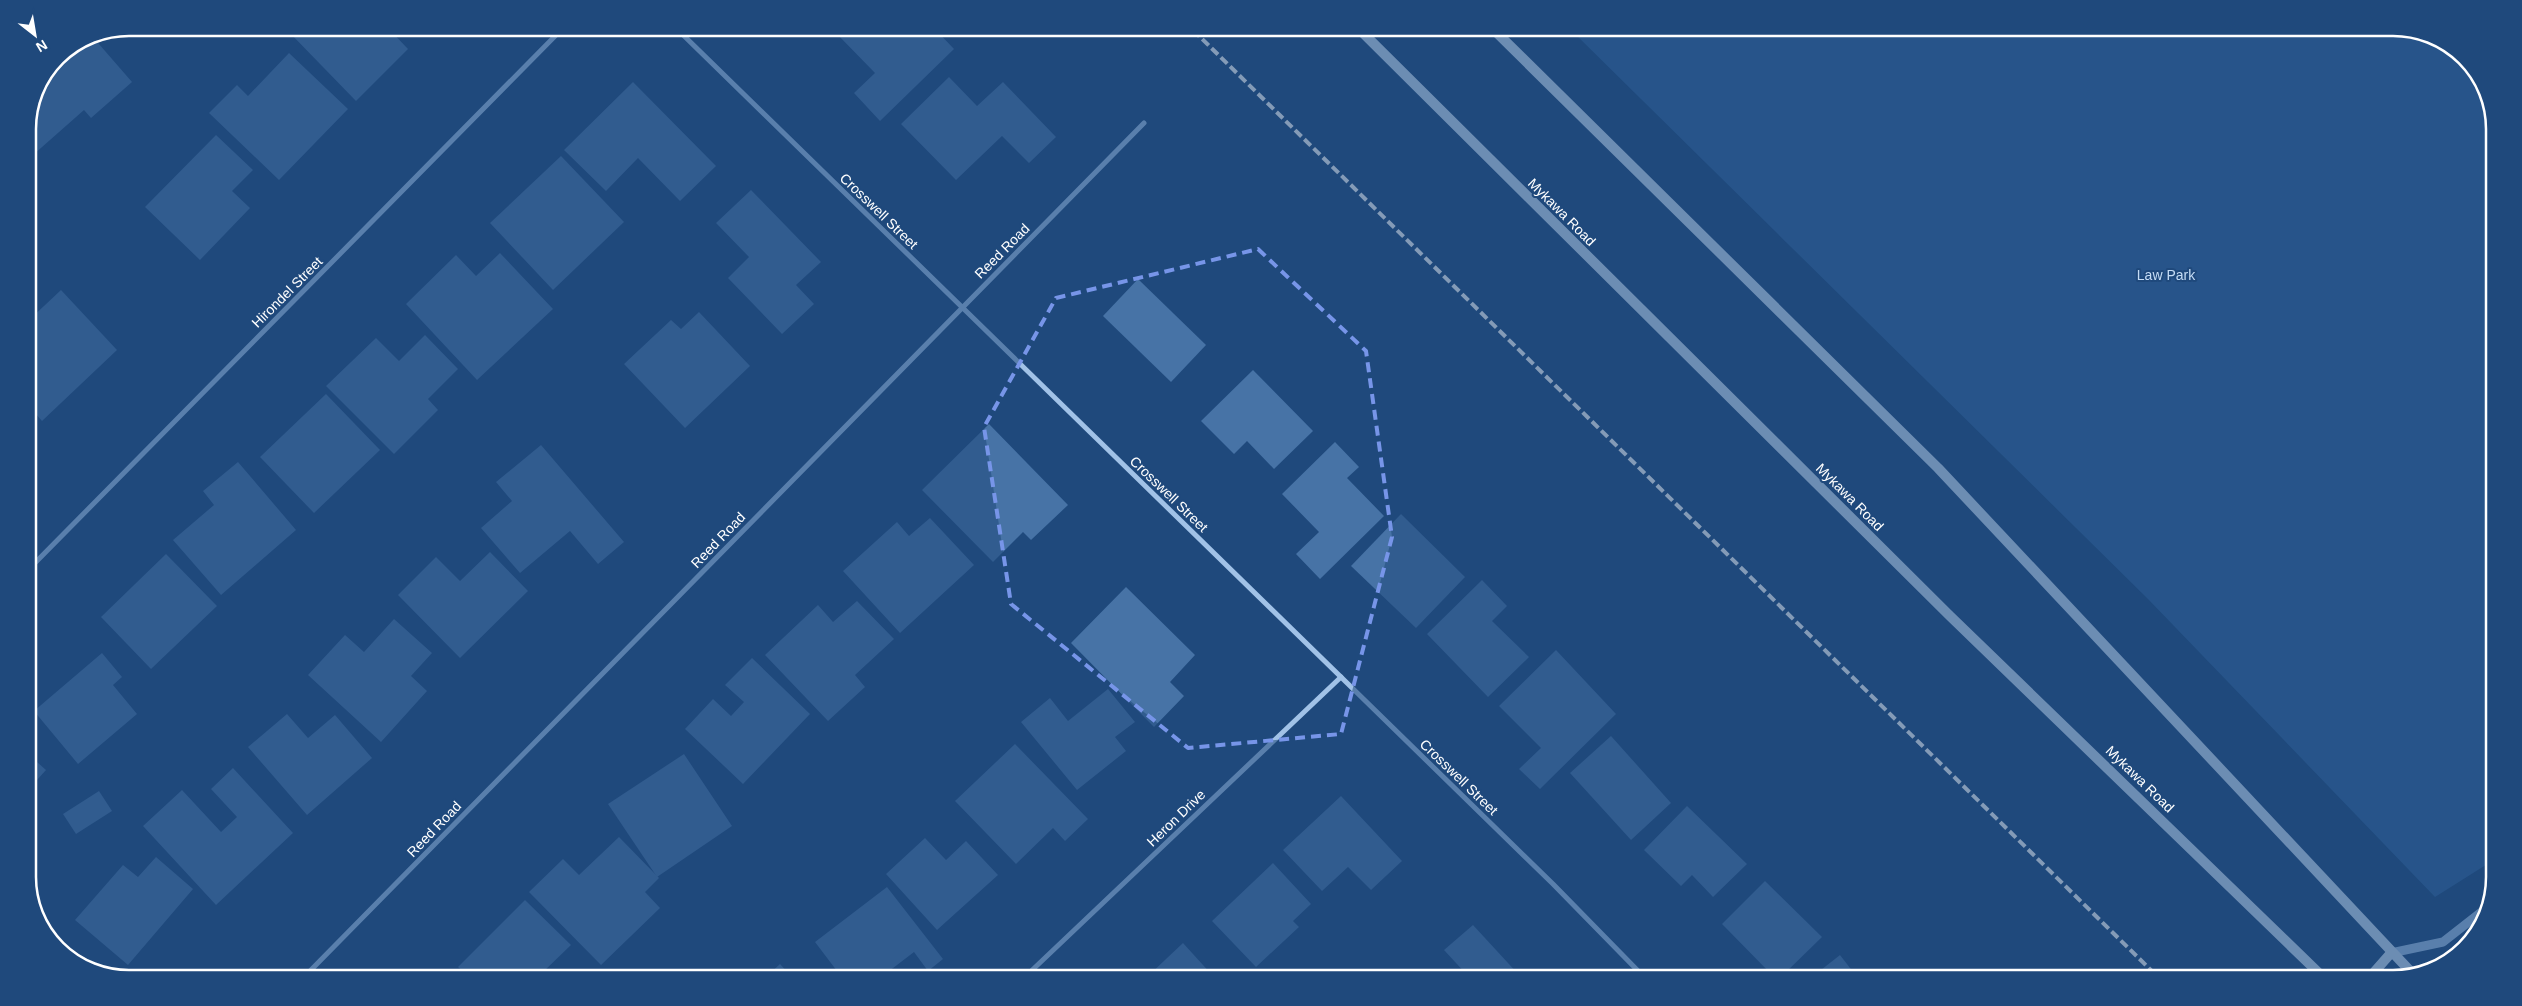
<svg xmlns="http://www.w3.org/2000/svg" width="2522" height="1006" font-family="Arial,sans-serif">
  <rect width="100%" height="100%" fill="#1f497c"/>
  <polygon fill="#31639b" points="1572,31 2425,33 2473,67 2494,123 2489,863 2435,897 2148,599"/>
  <g fill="#4773a6">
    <polygon points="291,28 388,28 408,49 356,101 288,31"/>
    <polygon points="843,29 935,29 954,49 880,121 854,93 875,73 837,34"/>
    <polygon points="92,36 132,82 91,118 84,110 33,155 28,149 28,123 35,90 47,74 48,75"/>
    <polygon points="289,53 348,109 279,180 209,113 237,85 248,96"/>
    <polygon points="949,77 977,106 1003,82 1056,137 1029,163 1002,136 956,180 901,124"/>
    <polygon points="633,82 716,166 680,201 638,158 606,191 564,150"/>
    <polygon points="216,135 253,170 232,191 250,208 200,260 145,207"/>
    <polygon points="561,156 624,222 553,290 490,223"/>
    <polygon points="751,190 821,262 796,285 814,304 782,334 728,278 749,257 716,223"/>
    <polygon points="500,253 553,309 477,380 406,304 456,255 476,276"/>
    <polygon points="1138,279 1206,345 1171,382 1103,316"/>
    <polygon points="61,290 117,350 42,421 28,405 28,321"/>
    <polygon points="699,312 750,366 685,428 624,364 671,320 681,329"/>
    <polygon points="425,335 458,369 428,399 438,410 394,454 326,386 376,338 399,361"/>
    <polygon points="1253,370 1313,431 1274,469 1247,441 1234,454 1201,421"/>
    <polygon points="326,394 380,450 314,513 260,457"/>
    <polygon points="989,424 1068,505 1031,540 1023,532 993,562 922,490"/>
    <polygon points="1335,442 1359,467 1347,478 1384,516 1320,579 1296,554 1319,532 1282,494"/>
    <polygon points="541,445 624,542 598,564 570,531 520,573 481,528 512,501 496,482"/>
    <polygon points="238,462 296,530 221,595 173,540 214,505 203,491"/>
    <polygon points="1401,514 1465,577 1416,628 1351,566"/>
    <polygon points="930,518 974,565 900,633 843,571 897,522 909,536"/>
    <polygon points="490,552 528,591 460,658 398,595 436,557 460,581"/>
    <polygon points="166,554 217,606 151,669 101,617"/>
    <polygon points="1482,580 1507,606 1492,621 1529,657 1488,697 1427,634"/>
    <polygon points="1126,587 1195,655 1170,682 1184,696 1154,727 1071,643"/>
    <polygon points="857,601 894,639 855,675 865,687 828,721 765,655 818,605 833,622"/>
    <polygon points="394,619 432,653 411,676 427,691 381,742 308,675 345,635 364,652"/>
    <polygon points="1556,650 1616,714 1540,789 1519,769 1541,748 1499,706"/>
    <polygon points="102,653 122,677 113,685 137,714 78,764 34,711"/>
    <polygon points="752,658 810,714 743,784 685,729 713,699 731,716 744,702 725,685"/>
    <polygon points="1108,689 1135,722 1115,737 1126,751 1077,790 1021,722 1050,698 1068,721"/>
    <polygon points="287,714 308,738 335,715 372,758 307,815 248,747"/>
    <polygon points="1611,736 1671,803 1631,840 1570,773"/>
    <polygon points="1015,744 1088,819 1065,841 1053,828 1016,864 955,801"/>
    <polygon points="28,754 46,770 28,790"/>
    <polygon points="684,754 732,826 657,877 608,804"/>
    <polygon points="233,768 293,833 216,905 143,826 182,790 221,832 237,817 211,789"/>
    <polygon points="99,791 112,811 76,834 63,814"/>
    <polygon points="1341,796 1402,861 1371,890 1348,867 1322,891 1283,850"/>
    <polygon points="1687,806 1747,864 1713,897 1692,875 1681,886 1644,850"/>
    <polygon points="619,837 659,878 645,892 660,908 601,965 529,892 563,859 579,875"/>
    <polygon points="925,838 946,860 966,841 998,875 937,930 886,874"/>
    <polygon points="156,857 193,889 128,965 75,920 123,865 138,877"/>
    <polygon points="1273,863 1311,904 1293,921 1299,927 1256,967 1212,921"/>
    <polygon points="1765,881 1822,937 1781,977 1774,977 1722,924"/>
    <polygon points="887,887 943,959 928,971 914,952 884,975 840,975 815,942"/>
    <polygon points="525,900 571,945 541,974 466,974 458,967"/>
    <polygon points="1473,925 1520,976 1468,976 1444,950"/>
    <polygon points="1183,943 1213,976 1148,976"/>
    <polygon points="1840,955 1857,977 1812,977"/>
    <polygon points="780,964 790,975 768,975"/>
  </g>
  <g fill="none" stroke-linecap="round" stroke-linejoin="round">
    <g stroke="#a1c2e7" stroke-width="5">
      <polyline points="677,29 1553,884 1644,977"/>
      <polyline points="28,570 562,29"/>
      <polyline points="308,973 1144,123"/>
      <polyline points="1027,975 1341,677"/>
    </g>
    <polyline stroke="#a1c2e7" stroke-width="9" points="2391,953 2443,942 2489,906"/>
    <g stroke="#cbdff6" stroke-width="10">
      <polyline points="1360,30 1950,616 2324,978"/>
      <polyline points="1495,31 1938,468 2411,972"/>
      <polyline points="2369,978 2391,953"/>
    </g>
    <polyline stroke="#fff" stroke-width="4" stroke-dasharray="9 4" stroke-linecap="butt" points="1193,30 2159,978"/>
  </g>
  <path d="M0 0H2522V1006H0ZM1258,249L1366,351L1392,537L1341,734L1188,748L1011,604L984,427L1056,298Z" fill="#1f497c" fill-opacity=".55" fill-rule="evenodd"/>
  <path fill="none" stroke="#7795e8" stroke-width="4" stroke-dasharray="10 6" stroke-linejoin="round" d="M1258,249L1366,351L1392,537L1341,734L1188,748L1011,604L984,427L1056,298Z"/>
  <g text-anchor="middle" stroke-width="4" stroke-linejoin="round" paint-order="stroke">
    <g font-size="14" fill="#fff" stroke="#1f497c">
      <text transform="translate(879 211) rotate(44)" y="5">Crosswell Street</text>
      <text transform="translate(1562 212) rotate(45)" y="5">Mykawa Road</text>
      <text transform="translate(1002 251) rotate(-45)" y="5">Reed Road</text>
      <text transform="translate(287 292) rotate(-45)" y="5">Hirondel Street</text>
      <text transform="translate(1169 494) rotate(44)" y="5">Crosswell Street</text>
      <text transform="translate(1850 497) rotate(45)" y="5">Mykawa Road</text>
      <text transform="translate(718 540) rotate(-46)" y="5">Reed Road</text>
      <text transform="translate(1459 777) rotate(44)" y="5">Crosswell Street</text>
      <text transform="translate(2140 779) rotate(44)" y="5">Mykawa Road</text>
      <text transform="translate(1176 818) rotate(-44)" y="5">Heron Drive</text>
      <text transform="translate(434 829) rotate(-46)" y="5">Reed Road</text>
    </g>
    <g font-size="14" fill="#c5dcf5" stroke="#1f497c">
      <text x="2166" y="280">Law Park</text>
    </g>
  </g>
  <path d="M0 0H2522V1006H0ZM129 36H2393A93 93 0 0 1 2486 129V877A93 93 0 0 1 2393 970H129A93 93 0 0 1 36 877V129A93 93 0 0 1 129 36Z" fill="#1f497c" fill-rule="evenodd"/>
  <path fill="none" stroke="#fff" stroke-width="2.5" d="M129 36H2393A93 93 0 0 1 2486 129V877A93 93 0 0 1 2393 970H129A93 93 0 0 1 36 877V129A93 93 0 0 1 129 36Z"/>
  <g transform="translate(35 35) rotate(149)" stroke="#1f497c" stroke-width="4" paint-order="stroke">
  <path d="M0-4L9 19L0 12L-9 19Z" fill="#ffffff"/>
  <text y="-8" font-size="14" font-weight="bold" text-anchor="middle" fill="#ffffff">N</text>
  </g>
</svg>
